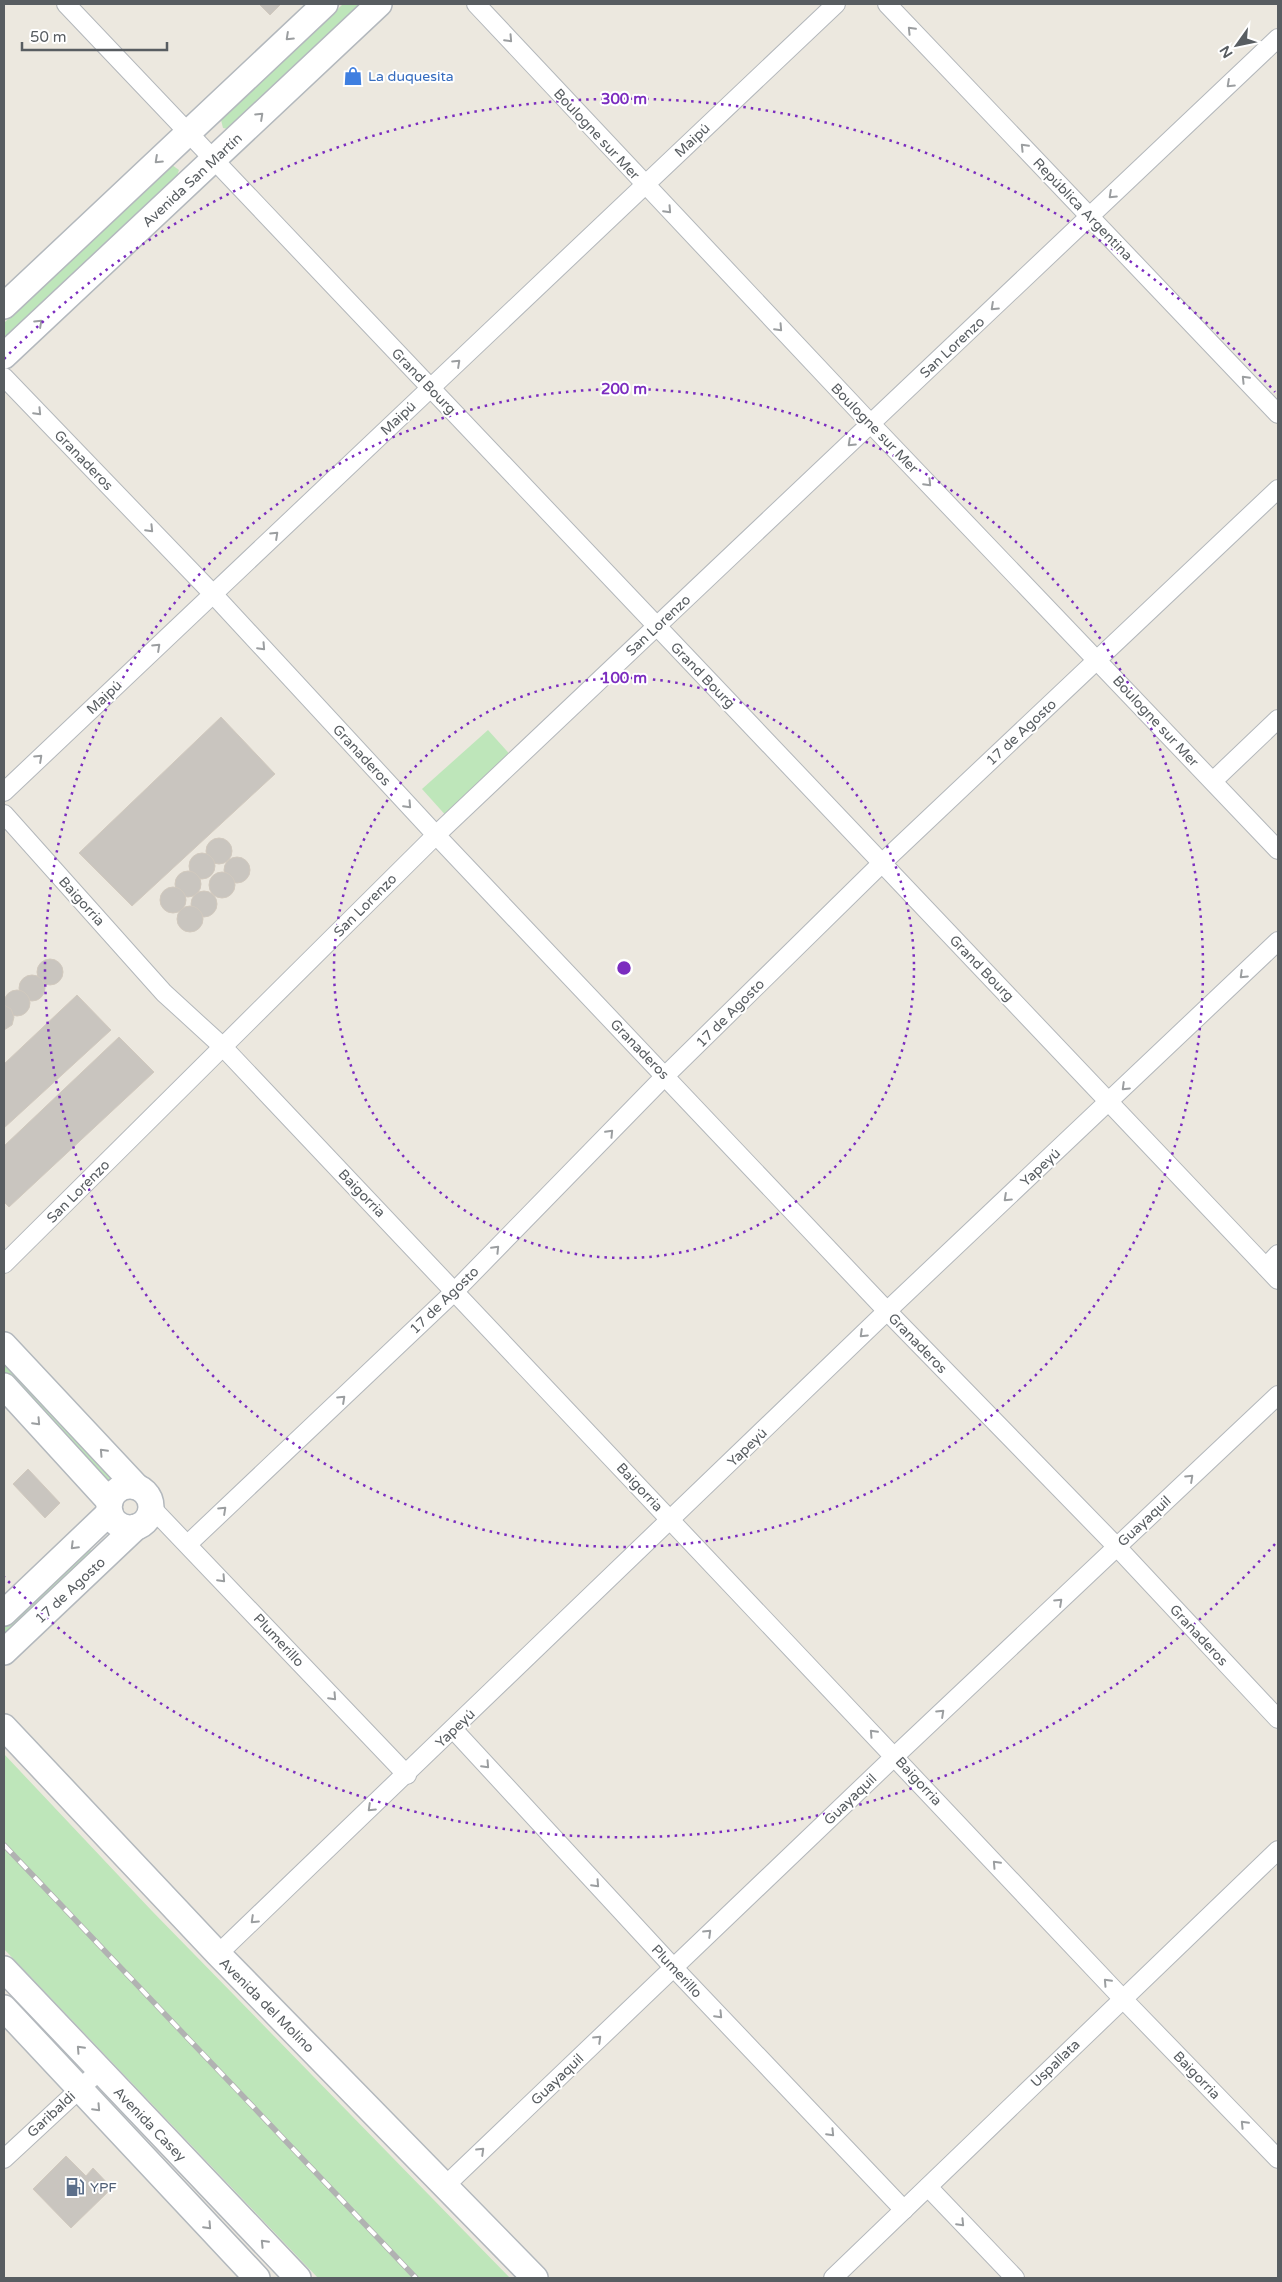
<svg xmlns="http://www.w3.org/2000/svg" width="1282" height="2282" font-family="'Varela Round',sans-serif">
  <rect width="100%" height="100%" fill="#ece8df"/>
  <g fill="#bee6ba">
    <polygon points="343,4 362,4 228,129 223,128 221,120"/>
    <polygon points="172,165 179,170 177,176 7,336 4,335 4,323"/>
    <polygon points="488,730 515,760 449,819 422,789"/>
    <polygon points="4,1356 112,1478 111,1481 104,1482 4,1372"/>
    <polygon points="111,1533 112,1535 4,1639 4,1627 83,1551 93,1550"/>
    <polygon points="4,1754 152,1911 510,2278 318,2278 4,1949"/>
  </g>
  <g fill="#c9c5bf" stroke="#d1c9be">
    <polygon points="259,4 281,4 270,15"/>
    <polygon points="221,717 275,774 132,906 79,853"/>
    <circle cx="219" cy="851" r="13"/>
    <circle cx="202" cy="866" r="13"/>
    <circle cx="237" cy="870" r="13"/>
    <circle cx="188" cy="884" r="13"/>
    <circle cx="222" cy="885" r="13"/>
    <circle cx="173" cy="900" r="13"/>
    <circle cx="204" cy="904" r="13"/>
    <circle cx="190" cy="919" r="13"/>
    <circle cx="50" cy="972" r="13"/>
    <circle cx="32" cy="988" r="13"/>
    <circle cx="17" cy="1003" r="13"/>
    <polygon points="77,995 111,1030 4,1128 4,1064"/>
    <polygon points="4,1005 11,1009 14,1017 12,1025 4,1030"/>
    <polygon points="119,1037 154,1072 9,1207 4,1202 4,1146"/>
    <polygon points="28,1469 60,1503 45,1518 13,1484"/>
    <polygon points="66,2156 86,2176 93,2168 112,2188 71,2228 33,2189"/>
  </g>
  <g fill="none" stroke-linecap="round" stroke-linejoin="round">
    <g stroke="#b3b7bb" stroke-width="20">
      <g id="street">
        <polyline points="66,4 1278,1280"/>
        <polyline points="476,4 871,424 1278,850"/>
        <polyline points="887,4 1278,414"/>
        <polyline points="4,377 213,594 436,835 887,1311 1117,1547 1278,1719"/>
        <polyline points="1213,781 1278,719"/>
        <polyline points="4,792 836,4"/>
        <polyline points="4,814 164,993 222,1046 1122,1998 1278,2159"/>
        <polyline points="4,1264 436,835 1278,38"/>
        <polyline points="1266,1267 1278,1254"/>
        <polyline points="151,1507 407,1775"/>
        <polyline points="188,1544 455,1291 665,1076 882,863 1278,489"/>
        <polyline points="453,1729 673,1967 904,2210"/>
        <polyline points="218,1954 887,1311 1278,941"/>
        <polyline points="4,2159 99,2071"/>
        <polyline points="446,2185 895,1756 1278,1395"/>
        <polyline points="928,2187 1015,2278"/>
        <polyline points="833,2278 1278,1850"/>
      </g>
    </g>
    <g stroke="#b3b8bd" stroke-width="28">
      <g id="secondary">
        <polyline points="4,306 325,4"/>
        <polyline points="4,356 379,4"/>
        <polyline points="4,1345 137,1487"/>
        <polyline points="4,1386 110,1502"/>
        <circle cx="130" cy="1507" r="21"/>
        <polyline points="4,1613 110,1512"/>
        <polyline points="4,1652 136,1527"/>
        <polyline points="4,1727 218,1954 535,2278"/>
        <polyline points="4,1969 298,2278"/>
        <polyline points="4,2008 257,2278"/>
      </g>
    </g>
    <use href="#street" stroke="#fff" stroke-width="18"/>
    <use href="#secondary" stroke="#fff" stroke-width="25"/>
    <g stroke="#b1b2b2" stroke-width="5.5">
      <polyline id="rail" points="4,1845 416,2278"/>
    </g>
    <use href="#rail" stroke="#fff" stroke-width="4" stroke-dasharray="11" stroke-linecap="butt"/>
  </g>
  <defs><path id="oneway-chevron" d="M-2-3.5L2.5 0L-2 3.5" fill="none" stroke-width="1.6" stroke-linecap="round" stroke-linejoin="round" transform="scale(1.25)"/></defs>
  <g stroke="#9b9ea0">
    <use href="#oneway-chevron" transform="translate(911 30) rotate(-134)"/>
    <use href="#oneway-chevron" transform="translate(289 37) rotate(137)"/>
    <use href="#oneway-chevron" transform="translate(509 39) rotate(47)"/>
    <use href="#oneway-chevron" transform="translate(1230 84) rotate(137)"/>
    <use href="#oneway-chevron" transform="translate(260 116) rotate(-43)"/>
    <use href="#oneway-chevron" transform="translate(1024 147) rotate(-134)"/>
    <use href="#oneway-chevron" transform="translate(158 160) rotate(137)"/>
    <use href="#oneway-chevron" transform="translate(1112 195) rotate(137)"/>
    <use href="#oneway-chevron" transform="translate(668 210) rotate(47)"/>
    <use href="#oneway-chevron" transform="translate(994 307) rotate(137)"/>
    <use href="#oneway-chevron" transform="translate(39 323) rotate(-43)"/>
    <use href="#oneway-chevron" transform="translate(779 328) rotate(47)"/>
    <use href="#oneway-chevron" transform="translate(457 363) rotate(-43)"/>
    <use href="#oneway-chevron" transform="translate(1245 379) rotate(-134)"/>
    <use href="#oneway-chevron" transform="translate(38 412) rotate(46)"/>
    <use href="#oneway-chevron" transform="translate(851 443) rotate(137)"/>
    <use href="#oneway-chevron" transform="translate(928 483) rotate(46)"/>
    <use href="#oneway-chevron" transform="translate(150 529) rotate(46)"/>
    <use href="#oneway-chevron" transform="translate(275 535) rotate(-43)"/>
    <use href="#oneway-chevron" transform="translate(157 647) rotate(-43)"/>
    <use href="#oneway-chevron" transform="translate(262 647) rotate(47)"/>
    <use href="#oneway-chevron" transform="translate(39 758) rotate(-43)"/>
    <use href="#oneway-chevron" transform="translate(408 805) rotate(47)"/>
    <use href="#oneway-chevron" transform="translate(1243 975) rotate(136)"/>
    <use href="#oneway-chevron" transform="translate(1125 1087) rotate(136)"/>
    <use href="#oneway-chevron" transform="translate(610 1133) rotate(-46)"/>
    <use href="#oneway-chevron" transform="translate(1007 1198) rotate(137)"/>
    <use href="#oneway-chevron" transform="translate(496 1249) rotate(-46)"/>
    <use href="#oneway-chevron" transform="translate(863 1334) rotate(136)"/>
    <use href="#oneway-chevron" transform="translate(342 1399) rotate(-43)"/>
    <use href="#oneway-chevron" transform="translate(37 1422) rotate(47)"/>
    <use href="#oneway-chevron" transform="translate(103 1452) rotate(-133)"/>
    <use href="#oneway-chevron" transform="translate(1190 1478) rotate(-43)"/>
    <use href="#oneway-chevron" transform="translate(223 1510) rotate(-43)"/>
    <use href="#oneway-chevron" transform="translate(74 1546) rotate(135)"/>
    <use href="#oneway-chevron" transform="translate(222 1579) rotate(47)"/>
    <use href="#oneway-chevron" transform="translate(1059 1602) rotate(-43)"/>
    <use href="#oneway-chevron" transform="translate(333 1697) rotate(47)"/>
    <use href="#oneway-chevron" transform="translate(941 1713) rotate(-43)"/>
    <use href="#oneway-chevron" transform="translate(873 1733) rotate(-133)"/>
    <use href="#oneway-chevron" transform="translate(486 1765) rotate(47)"/>
    <use href="#oneway-chevron" transform="translate(371 1808) rotate(136)"/>
    <use href="#oneway-chevron" transform="translate(996 1864) rotate(-133)"/>
    <use href="#oneway-chevron" transform="translate(596 1884) rotate(47)"/>
    <use href="#oneway-chevron" transform="translate(254 1920) rotate(136)"/>
    <use href="#oneway-chevron" transform="translate(708 1933) rotate(-44)"/>
    <use href="#oneway-chevron" transform="translate(1107 1982) rotate(-133)"/>
    <use href="#oneway-chevron" transform="translate(719 2015) rotate(46)"/>
    <use href="#oneway-chevron" transform="translate(598 2039) rotate(-44)"/>
    <use href="#oneway-chevron" transform="translate(80 2049) rotate(-133)"/>
    <use href="#oneway-chevron" transform="translate(97 2108) rotate(47)"/>
    <use href="#oneway-chevron" transform="translate(1244 2124) rotate(-134)"/>
    <use href="#oneway-chevron" transform="translate(831 2133) rotate(46)"/>
    <use href="#oneway-chevron" transform="translate(481 2151) rotate(-44)"/>
    <use href="#oneway-chevron" transform="translate(961 2223) rotate(46)"/>
    <use href="#oneway-chevron" transform="translate(208 2226) rotate(47)"/>
    <use href="#oneway-chevron" transform="translate(264 2243) rotate(-134)"/>
  </g>
  <g fill="none" stroke="#7b2cbf" stroke-width="2.5" stroke-dasharray="2.5 5">
    <circle cx="624" cy="968" r="290"/>
    <circle cx="624" cy="968" r="579"/>
    <path d="M1275 1544A869 869 0 0 1 4 1577M4 359A869 869 0 0 1 1275 392"/>
  </g>
  <defs>
    <g id="shop-bare" transform="scale(1.5)"><path d="M-5-2.5h2.3a2.7 3.5 0 0 1 5.4 0H5L5.5 6h-11ZM-1.5-2.5h3a1.5 2.3 0 0 0-3 0Z" fill="#3f7fe0" stroke="#fff" stroke-width="2.5" paint-order="stroke"/></g>
    <g id="fuel-bare" transform="scale(1.5)"><path d="M-5.5-6h7V0h2V4h1.3V-2.5L3-4.5l.8-.8L6-3V5H2.5V1h-1V6h-7ZM-4.2-4.7v3.2H.2V-4.7Z" fill="#5c6f8a" stroke="#fff" stroke-width="2.5" paint-order="stroke"/></g>
  </defs>
  <g fill-rule="evenodd">
    <use href="#shop-bare" x="353" y="76"/>
    <use href="#fuel-bare" x="75" y="2187"/>
  </g>
  <g text-anchor="middle" stroke-width="4" stroke-linejoin="round" paint-order="stroke">
    <g font-size="14" fill="#366cbe" stroke="#fff" text-anchor="start">
      <text x="368" y="81">La duquesita</text>
    </g>
    <g font-size="14" fill="#585d61" stroke="#fff">
      <text transform="translate(597 134) rotate(47)" y="5">Boulogne sur Mer</text>
      <text transform="translate(692 140) rotate(-43)" y="5">Maipú</text>
      <text transform="translate(192 180) rotate(-43)" y="5">Avenida San Martín</text>
      <text transform="translate(1083 209) rotate(46)" y="5">República Argentina</text>
      <text transform="translate(952 347) rotate(-43)" y="5">San Lorenzo</text>
      <text transform="translate(424 381) rotate(46)" y="5">Grand Bourg</text>
      <text transform="translate(398 418) rotate(-43)" y="5">Maipú</text>
      <text transform="translate(875 428) rotate(46)" y="5">Boulogne sur Mer</text>
      <text transform="translate(84 460) rotate(46)" y="5">Granaderos</text>
      <text transform="translate(658 625) rotate(-43)" y="5">San Lorenzo</text>
      <text transform="translate(703 675) rotate(46)" y="5">Grand Bourg</text>
      <text transform="translate(104 697) rotate(-43)" y="5">Maipú</text>
      <text transform="translate(1156 721) rotate(47)" y="5">Boulogne sur Mer</text>
      <text transform="translate(1021 732) rotate(-43)" y="5">17 de Agosto</text>
      <text transform="translate(362 755) rotate(47)" y="5">Granaderos</text>
      <text transform="translate(82 901) rotate(48)" y="5">Baigorria</text>
      <text transform="translate(365 905) rotate(-45)" y="5">San Lorenzo</text>
      <text transform="translate(982 968) rotate(46)" y="5">Grand Bourg</text>
      <text transform="translate(730 1013) rotate(-45)" y="5">17 de Agosto</text>
      <text transform="translate(640 1049) rotate(46)" y="5">Granaderos</text>
      <text transform="translate(1040 1167) rotate(-43)" y="5">Yapeyú</text>
      <text transform="translate(78 1191) rotate(-45)" y="5">San Lorenzo</text>
      <text transform="translate(362 1193) rotate(46)" y="5">Baigorria</text>
      <text transform="translate(444 1300) rotate(-44)" y="5">17 de Agosto</text>
      <text transform="translate(918 1343) rotate(46)" y="5">Granaderos</text>
      <text transform="translate(747 1447) rotate(-44)" y="5">Yapeyú</text>
      <text transform="translate(640 1487) rotate(47)" y="5">Baigorria</text>
      <text transform="translate(1144 1521) rotate(-43)" y="5">Guayaquil</text>
      <text transform="translate(70 1590) rotate(-43)" y="5">17 de Agosto</text>
      <text transform="translate(1199 1635) rotate(47)" y="5">Granaderos</text>
      <text transform="translate(279 1640) rotate(47)" y="5">Plumerillo</text>
      <text transform="translate(455 1728) rotate(-44)" y="5">Yapeyú</text>
      <text transform="translate(919 1781) rotate(47)" y="5">Baigorria</text>
      <text transform="translate(850 1799) rotate(-44)" y="5">Guayaquil</text>
      <text transform="translate(677 1971) rotate(47)" y="5">Plumerillo</text>
      <text transform="translate(267 2005) rotate(45)" y="5">Avenida del Molino</text>
      <text transform="translate(1055 2063) rotate(-44)" y="5">Uspallata</text>
      <text transform="translate(1197 2075) rotate(46)" y="5">Baigorria</text>
      <text transform="translate(557 2079) rotate(-44)" y="5">Guayaquil</text>
      <text transform="translate(51 2114) rotate(-43)" y="5">Garibaldi</text>
      <text transform="translate(150 2124) rotate(46)" y="5">Avenida Casey</text>
    </g>
    <g font-size="14" fill="#4e5e75" stroke="#fff" text-anchor="start">
      <text x="90" y="2192">YPF</text>
    </g>
  </g>
  <circle cx="624" cy="968" r="8" fill="#7b2cbf" stroke="#fff" stroke-width="2.5"/>
  <g font-size="15" text-anchor="middle" font-weight="bold" fill="#7b2cbf" stroke="#fff" stroke-width="4" stroke-linejoin="round" paint-order="stroke">
    <text x="624" y="104">300 m</text>
    <text x="624" y="394">200 m</text>
    <text x="624" y="683">100 m</text>
  </g>
  <rect width="1282" height="2282" fill="none" stroke="#585d61" stroke-width="10"/>
  <g transform="translate(1237 45) rotate(237)" stroke="#ffffff" stroke-width="4" paint-order="stroke">
  <path d="M0-4L9 19L0 12L-9 19Z" fill="#585d61"/>
  <text y="-8" font-size="14" font-weight="bold" text-anchor="middle" fill="#585d61">N</text>
  </g>
  <path d="M22 42v8h145v-8" fill="none" stroke="#585d61" stroke-width="2.5"/>
  <text x="30" y="42" font-size="15" fill="#585d61" stroke="#ffffff" stroke-width="4" paint-order="stroke">50 m</text>
</svg>
